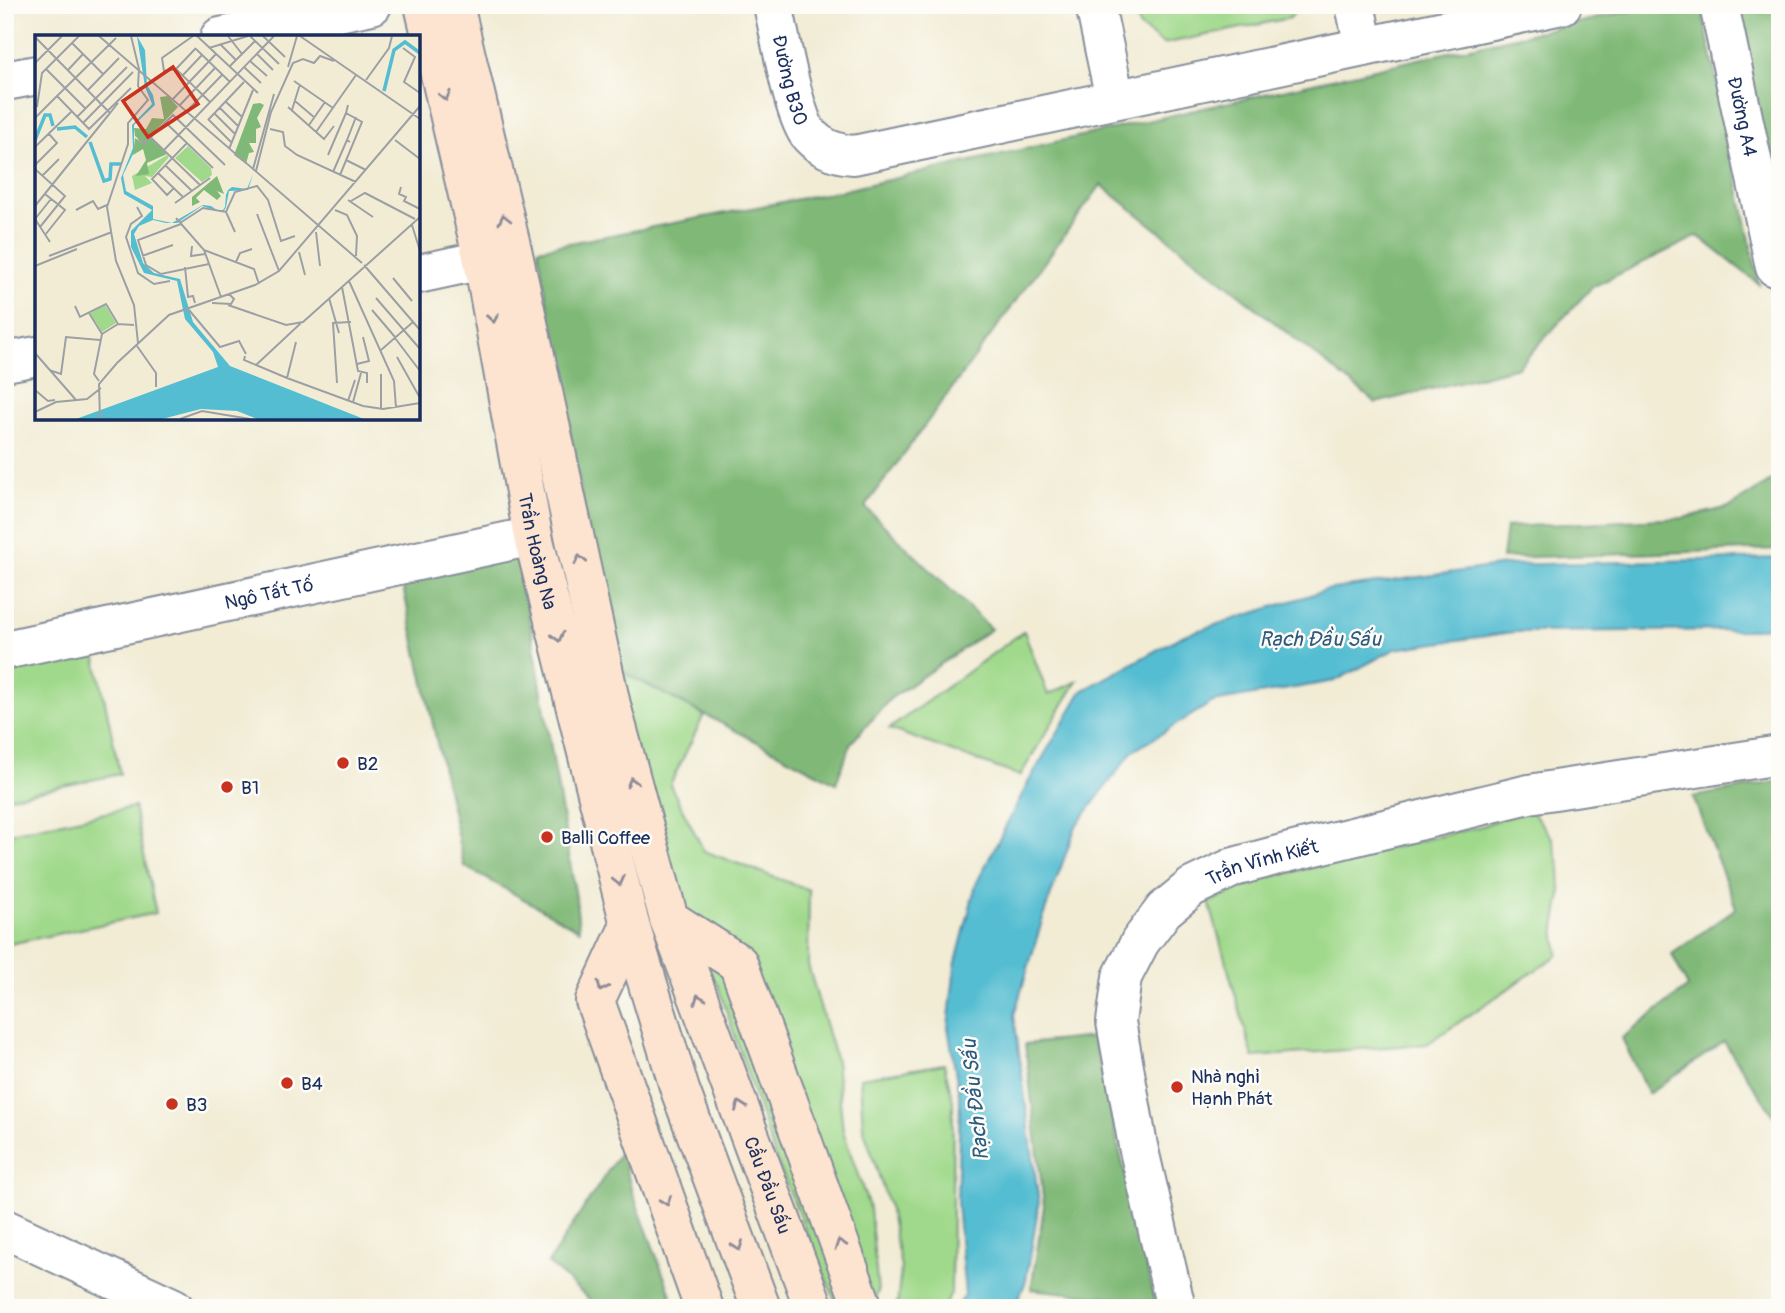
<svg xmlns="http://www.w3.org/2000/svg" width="1785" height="1313" font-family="Pangolin,sans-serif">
  <rect width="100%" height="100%" fill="#fdfcf7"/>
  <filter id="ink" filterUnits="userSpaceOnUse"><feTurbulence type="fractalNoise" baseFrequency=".0143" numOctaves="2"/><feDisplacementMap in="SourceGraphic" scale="14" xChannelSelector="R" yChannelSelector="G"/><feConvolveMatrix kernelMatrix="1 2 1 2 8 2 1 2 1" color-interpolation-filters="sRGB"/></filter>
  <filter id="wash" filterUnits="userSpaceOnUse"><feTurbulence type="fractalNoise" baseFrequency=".00686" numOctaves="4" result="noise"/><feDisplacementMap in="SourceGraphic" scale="28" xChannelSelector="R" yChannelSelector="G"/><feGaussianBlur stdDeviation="1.57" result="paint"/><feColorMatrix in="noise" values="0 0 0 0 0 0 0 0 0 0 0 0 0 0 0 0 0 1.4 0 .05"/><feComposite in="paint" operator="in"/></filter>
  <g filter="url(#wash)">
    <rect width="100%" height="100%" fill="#f2ecd5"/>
    <g fill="#a0d98b" stroke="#5e8474" stroke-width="2">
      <polygon points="1172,5 1300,5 1290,18 1163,44 1139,26 1136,13"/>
      <polygon points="1024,631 1048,695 1077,681 1020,776 889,729"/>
      <polygon points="94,649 120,774 5,798 5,667"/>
      <polygon points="611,666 704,715 670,785 704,851 809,890 808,965 836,1061 843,1131 870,1210 878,1292 871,1308 838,1308 774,1154 718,986 684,932 641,897"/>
      <polygon points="134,807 156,913 5,945 5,834"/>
      <polygon points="1529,807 1552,838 1560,868 1561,895 1555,927 1558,955 1427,1044 1253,1057 1209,902 1266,878 1482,826"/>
      <polygon points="944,1064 953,1101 951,1293 943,1308 897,1308 901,1267 889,1207 863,1127 860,1078"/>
    </g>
    <g fill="#80b977" stroke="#4e746a" stroke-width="2">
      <polygon points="1655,5 1701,5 1759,284 1698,236 1592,287 1518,367 1376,403 1101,185 865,507 991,629 890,699 851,743 836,783 611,666 538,249 840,191"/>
      <polygon points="1736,5 1780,5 1780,245"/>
      <polygon points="1777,477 1780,481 1780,549 1502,558 1506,527 1683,518 1730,507"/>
      <polygon points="519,555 576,898 579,930 464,866 402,583"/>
      <polygon points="1780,781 1780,1125 1724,1042 1648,1094 1622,1038 1688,987 1672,954 1736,908 1693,797"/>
      <polygon points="1093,1037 1155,1302 1031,1289 1044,1206 1025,1044"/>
      <polygon points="621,1151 632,1191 676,1308 599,1308 548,1263"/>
    </g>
    <polygon fill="#54bdd1" stroke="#387698" stroke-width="2" points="1780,558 1780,625 1748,630 1514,632 1395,649 1335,681 1213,702 1132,752 1076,826 1045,911 1014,1015 1039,1203 1026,1281 1015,1308 956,1308 965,1295 957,1204 960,1100 948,1027 955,966 976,884 1029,781 1082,691 1184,635 1326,590 1505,565"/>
  </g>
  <g filter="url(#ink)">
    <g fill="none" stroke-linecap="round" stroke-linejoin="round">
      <g stroke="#868e9a" stroke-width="42">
        <g id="minor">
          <path id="s1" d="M773,5C780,34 793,117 810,136C822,149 837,154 854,155L1562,5"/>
          <polyline points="1095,5 1115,99"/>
          <polyline points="1355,5 1364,47"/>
          <path id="s2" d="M1719,5L1775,267"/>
          <polyline points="220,37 372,5"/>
          <polyline points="5,81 37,75"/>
          <polyline points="418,274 483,260"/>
          <polyline points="5,362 37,356"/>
          <path id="s3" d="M5,650L533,536"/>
          <polyline points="5,1229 174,1308"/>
        </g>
      </g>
      <g stroke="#868e9a" stroke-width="42">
        <g id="tertiary">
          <path id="s4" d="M1176,1308L1138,1146L1116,1022L1122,977L1140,942L1164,910L1192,887L1234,867L1282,854L1529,794L1780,755"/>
        </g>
      </g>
      <g stroke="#868e9a" stroke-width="42">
        <g id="secondary">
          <path id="s5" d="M424,5L483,260L533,536L630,925L680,1090L761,1308"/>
          <path id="s6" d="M454,5L513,254L611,705L669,919L814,1308"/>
          <polyline points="669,919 738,963 863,1308"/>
          <polyline points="630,925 595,1001 704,1308"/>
        </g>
      </g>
      <use href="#minor" stroke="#fff" stroke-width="38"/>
      <use href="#tertiary" stroke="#fff" stroke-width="38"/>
      <use href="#secondary" stroke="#fde4d0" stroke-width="38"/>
    </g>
    <defs><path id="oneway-chevron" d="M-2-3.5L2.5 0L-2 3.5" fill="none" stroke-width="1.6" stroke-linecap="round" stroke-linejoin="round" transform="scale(1.75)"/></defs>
    <g stroke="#8c8a97">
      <use href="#oneway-chevron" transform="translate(445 96) rotate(77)"/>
      <use href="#oneway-chevron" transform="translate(504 219) rotate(-103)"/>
      <use href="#oneway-chevron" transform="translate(493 318) rotate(80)"/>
      <use href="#oneway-chevron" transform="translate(580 560) rotate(-102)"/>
      <use href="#oneway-chevron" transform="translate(558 637) rotate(76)"/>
      <use href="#oneway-chevron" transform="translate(632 782) rotate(-105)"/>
      <use href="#oneway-chevron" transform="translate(619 881) rotate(76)"/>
      <use href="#oneway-chevron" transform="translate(602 987) rotate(115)"/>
      <use href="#oneway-chevron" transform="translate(699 999) rotate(-111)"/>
      <use href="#oneway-chevron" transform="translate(740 1106) rotate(-110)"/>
      <use href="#oneway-chevron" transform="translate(666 1201) rotate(70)"/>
      <use href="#oneway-chevron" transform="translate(840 1244) rotate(-110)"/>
      <use href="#oneway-chevron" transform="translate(738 1246) rotate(70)"/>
    </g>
  </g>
  <g fill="#c8321e" stroke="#fdfcf7" stroke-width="2.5">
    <circle cx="343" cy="763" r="7"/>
    <circle cx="227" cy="787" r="7"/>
    <circle cx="547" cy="837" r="7"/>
    <circle cx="287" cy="1083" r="7"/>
    <circle cx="1177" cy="1087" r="7"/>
    <circle cx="172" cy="1104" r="7"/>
  </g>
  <g text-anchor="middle" stroke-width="5" stroke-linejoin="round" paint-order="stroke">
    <g font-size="19" fill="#1b2f5e" stroke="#fdfcf7">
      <text dy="7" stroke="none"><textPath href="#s1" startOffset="77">Đường B30</textPath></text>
      <text dy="7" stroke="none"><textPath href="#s2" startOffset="114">Đường A4</textPath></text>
      <text dy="7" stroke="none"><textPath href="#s5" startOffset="558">Trần Hoàng Na</textPath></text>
      <text dy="7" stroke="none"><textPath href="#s3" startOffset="270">Ngô Tất Tố</textPath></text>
      <text dy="7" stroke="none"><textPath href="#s4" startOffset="528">Trần Vĩnh Kiết</textPath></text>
      <text dy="7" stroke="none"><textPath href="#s6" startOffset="1223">Cầu Đầu Sấu</textPath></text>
    </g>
    <g font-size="19" fill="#1b2f5e" stroke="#fdfcf7" text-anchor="start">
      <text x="357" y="770">B2</text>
      <text x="241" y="794">B1</text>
      <text x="561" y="844">Balli Coffee</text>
      <text x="1191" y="1083">Nhà nghỉ<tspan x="1191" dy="22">Hạnh Phát</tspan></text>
      <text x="301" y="1090">B4</text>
      <text x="186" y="1111">B3</text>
    </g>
    <g font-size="21" font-style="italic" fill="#2c5a80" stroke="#fdfcf7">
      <text x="1320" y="646">Rạch Đầu Sấu</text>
      <text transform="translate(975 1100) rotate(-96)" y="7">Rạch Đầu Sấu</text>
    </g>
  </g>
  <g transform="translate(35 35)">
    <rect width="385" height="385" fill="#f2ecd5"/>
    <path d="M153,111L176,133L177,140L167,147L140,123ZM132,120L134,122L117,142L110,141L117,148L100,155L97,141ZM70,270L81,288L67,297L55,278Z" fill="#a0d98b"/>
    <path d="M133,61L143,72L109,108L100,101L99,93L111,94L117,83L129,84L125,62ZM225,68L229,70L222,83L226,92L221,94V108H214L219,117L214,118L211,129L199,120L218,69ZM100,103L109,109L116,103L132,119L112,128L114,139L101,141L111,125L108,114L98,120ZM182,141L189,159L182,156L186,161L182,165L169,155L161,163L165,167L157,171V162Z" fill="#80b977"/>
    <path d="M102,1L110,15L112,50L118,60L120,70L99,90V117L88,140L91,156L118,171V184L137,188L168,170L176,171L182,175H188L190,172L191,160L193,155L197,152L212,154L218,139L213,155L194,156L191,172L189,176H182L167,171L142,188H131L118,185L104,191L99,199L108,228L119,238L145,244L158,287L195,331L329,384H222L202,376L166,374L127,384H41L183,332L178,317L150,284L142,246L109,238L96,212V196L117,175L89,159L86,143L98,113L97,90L117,69L110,52Z" fill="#54bdd1"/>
    <path fill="none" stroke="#54bdd1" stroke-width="3.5" d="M349,56L359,15L370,7L385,18M22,94L40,92L52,102M0,105L10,80H15L18,91M55,107L69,146L75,144L76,129H86"/>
    <path fill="none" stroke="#9ca0a5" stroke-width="2" d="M64,1L327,228M96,1L104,34L103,51L113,65L93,88V109L72,172L81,226L99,270L103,308M158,1L127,23L129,36L141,34L175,67M162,1L223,58M193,1L207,19M215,1L244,29M228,1L250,22M265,1L385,84M0,2L75,78L83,68M81,3L22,61L54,94L96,53M37,8L68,39M185,9L201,25M174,13L213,1M368,13L380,22L369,47L385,58M161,14L195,47M222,19L238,35M215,26L232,41M0,28L27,1M194,32L220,6M209,32L226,48M253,32L262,1M11,34L50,73M141,34L161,13M33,35L48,19M148,40L167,20M331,45L354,13L357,1M259,46L298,73M53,55L84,23M138,64L181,19M190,66L207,82M260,66L280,83M145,70L180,33M2,72L7,38L44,1M253,72L289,104L299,91M185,73L203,91M257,75L265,49M151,77L187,40M179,78L200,99M42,82L92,32M0,83L22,61M173,84L196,107M173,85L209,47M130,87L178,133M48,88L98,37M274,90L290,67M235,94L248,97L250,111L262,120L321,147M108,95L165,150M281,97L321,40M103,103L109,109L138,80L190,130M360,105L385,124M315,107L312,105L321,82M0,112L36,77M194,114L218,55M129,115L239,1M293,120L311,78M311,125L331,135M0,130L22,108L14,99M130,130L157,156M0,134L30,161L5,192M218,134L239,59M221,136L236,77L258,28L268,24L279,28L285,21L299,26M298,137L312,105M123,138L148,162M305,140L327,87L311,78L313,70M7,141L24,124M366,152L364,159L371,162L369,166L385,174M139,153L132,160L117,144L152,108M10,159L30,175L10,200M313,165L338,182M316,166L330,158L380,184M140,168L175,143M0,171L75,78M102,172L107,181L96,189L91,202L103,238L119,249L135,246M41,175L58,166L63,174L72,170M300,175L312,180L322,201L321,221M191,177L200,197M222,179L244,236M141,183L169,215L186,262M0,184L15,207M0,184L16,164M145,188L168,173L191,177L200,157L222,151L233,165L246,206L260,201M146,189L103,205L111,230L126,239L174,229M377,190L385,216M281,197L285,231M157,211L156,221L170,219M169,215L219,234L224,249M264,217L270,240M14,221L77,197M107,221L138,210M201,227L205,218L217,214M329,230L385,295M0,231L42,214M150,232L153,262L158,261L160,268M358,243L377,266M314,246L359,346L361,373M307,252L323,336L332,338V348M294,263L304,298M341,263L385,314M177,268L196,269L199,264L194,259M193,270L251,290L268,287L385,182M40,271L45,282L71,269L83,289M154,275L185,312L204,306L211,319M337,275L360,302M54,278L67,299M360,303L385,336M102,311L121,338V352M346,315L378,287M0,318L41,365M210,321L209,325L252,343L328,371L348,374L385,368M362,322L385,363M322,329L334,326L328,302M221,330L266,288M14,335L26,339L31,302L65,305M346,339V374M252,343L261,307M64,346L59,339L67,299L83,289L99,290M302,348L298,288L316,287M0,355L13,366L20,365M313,366L320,345M318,367L326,338M0,377L21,367L52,364L66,353M65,384L64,349L82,328L134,280L220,250L244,236L385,71M145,384L167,376L215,384"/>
    <path fill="#c8321e" fill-opacity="0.15" stroke="#c8321e" stroke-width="3.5" d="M138,32L163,69L113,102L88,66Z"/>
    <rect width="385" height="385" fill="none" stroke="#1b2f5e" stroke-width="3.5"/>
  </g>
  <rect width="1785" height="1313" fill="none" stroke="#fdfcf7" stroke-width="28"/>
</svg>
